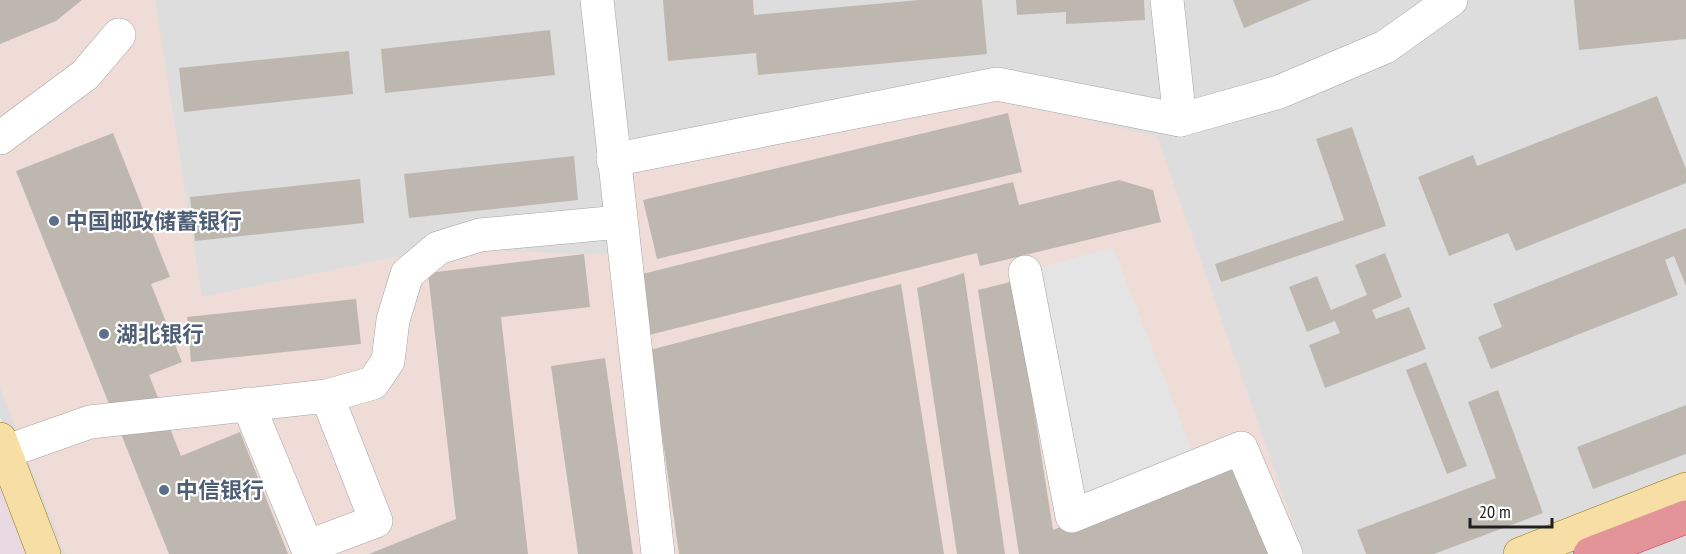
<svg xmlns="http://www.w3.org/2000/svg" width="1686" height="554" font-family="'PT Sans Narrow','Noto Sans SC',sans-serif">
  <rect width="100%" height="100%" fill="#f0eee7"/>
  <polygon fill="#dedddd" points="0,0 1686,0 1686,554 52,554 0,417"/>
  <polygon fill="#efdcd7" points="0,0 155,0 202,297 438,248 584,254 623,253 615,176 997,99 1157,136 1304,554 65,554 0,387"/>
  <polygon fill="#e8d9e3" points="0,483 27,554 0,554"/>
  <polygon fill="#e4e4e4" points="1113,247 1198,465 1072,516 1025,272"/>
  <g fill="#bdb7b0">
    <polygon points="0,0 82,0 56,21 0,44"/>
    <polygon points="663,0 753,0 754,15 919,0 982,0 987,54 758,75 756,53 668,61"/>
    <polygon points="1016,0 1144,0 1145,20 1066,24 1066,12 1017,15"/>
    <polygon points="1233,0 1311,0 1244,28"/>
    <polygon points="1574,0 1686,0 1686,39 1579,50"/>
    <polygon points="550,30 555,75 385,93 381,49"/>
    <polygon points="349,51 353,94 184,112 179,68"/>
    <polygon points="1657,96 1686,169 1686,183 1516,251 1508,233 1449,256 1418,177 1473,155 1477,166"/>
    <polygon points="1008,113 1022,172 657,259 643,200"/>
    <polygon points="1352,127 1386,226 1221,282 1215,264 1344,220 1316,139"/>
    <polygon points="113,133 170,277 151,284 182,362 149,375 181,456 240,432 288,554 169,554 16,171"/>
    <polygon points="574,156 578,200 409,218 404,174"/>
    <polygon points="360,179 364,223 195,241 190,197"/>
    <polygon points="1119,180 1153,190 1161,222 980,266 977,253 645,336 630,277 1013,182 1019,205"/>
    <polygon points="1686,228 1686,286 1674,256 1665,260 1678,295 1491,369 1478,337 1502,327 1493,304"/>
    <polygon points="1385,253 1402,297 1372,310 1376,319 1409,307 1426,349 1325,388 1309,345 1340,333 1335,321 1307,332 1289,287 1317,276 1331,310 1367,295 1355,265"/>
    <polygon points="584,254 590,307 501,317 528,554 369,554 456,519 428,273"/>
    <polygon points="964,273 1005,554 957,554 917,288"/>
    <polygon points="1014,281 1053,530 1237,457 1276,554 1019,554 978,290"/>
    <polygon points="901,284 944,554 679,554 650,350"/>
    <polygon points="356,299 361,344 191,362 187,317"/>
    <polygon points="605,358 633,554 578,554 551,366"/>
    <polygon points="1426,362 1467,466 1447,474 1406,370"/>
    <polygon points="1498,390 1543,513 1434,554 1366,554 1357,530 1496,478 1468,402"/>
    <polygon points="1686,405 1686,454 1593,489 1577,447"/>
  </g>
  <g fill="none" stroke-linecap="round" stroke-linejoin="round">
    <g stroke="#a4a4a4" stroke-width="34">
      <g id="minor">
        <polyline points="597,0 658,554"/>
        <polyline points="1167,0 1180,120"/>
        <polyline points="0,138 85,75 119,35"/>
        <polyline points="613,160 997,84 1180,120 1279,92 1385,47 1451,0"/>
        <polyline points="1025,272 1072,516 1241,448 1286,554"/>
        <polyline points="327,396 373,383 388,361 393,320 407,274 438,248 480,235 620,222"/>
        <polyline points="5,452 90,422 327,396 376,521 307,547 248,404"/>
      </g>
    </g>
    <g stroke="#92770a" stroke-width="34">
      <g id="major">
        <polyline points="0,439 44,554"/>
        <polyline points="1520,554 1686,489"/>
      </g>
    </g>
    <g stroke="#d03252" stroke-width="34">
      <polyline id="highway" points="1590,554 1686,517"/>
    </g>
    <use href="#minor" stroke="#fff" stroke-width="33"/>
    <use href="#major" stroke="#f6dea5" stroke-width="33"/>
    <use href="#highway" stroke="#e29498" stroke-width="33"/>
  </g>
  <g fill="#5c6f8a" stroke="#fff" stroke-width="2">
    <circle cx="54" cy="221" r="6"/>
    <circle cx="104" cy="334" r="6"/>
    <circle cx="164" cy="490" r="6"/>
  </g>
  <g text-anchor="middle" stroke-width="4.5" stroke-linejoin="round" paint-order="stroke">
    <g font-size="22" font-weight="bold" fill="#4e5e75" stroke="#fff" text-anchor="start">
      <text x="66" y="229">中国邮政储蓄银行</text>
      <text x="116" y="342">湖北银行</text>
      <text x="176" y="498">中信银行</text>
    </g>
  </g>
  <path d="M1470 518v9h82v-9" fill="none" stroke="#202020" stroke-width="3"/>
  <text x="1479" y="518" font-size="18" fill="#202020" stroke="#ffffff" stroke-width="4.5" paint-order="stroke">20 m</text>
</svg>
